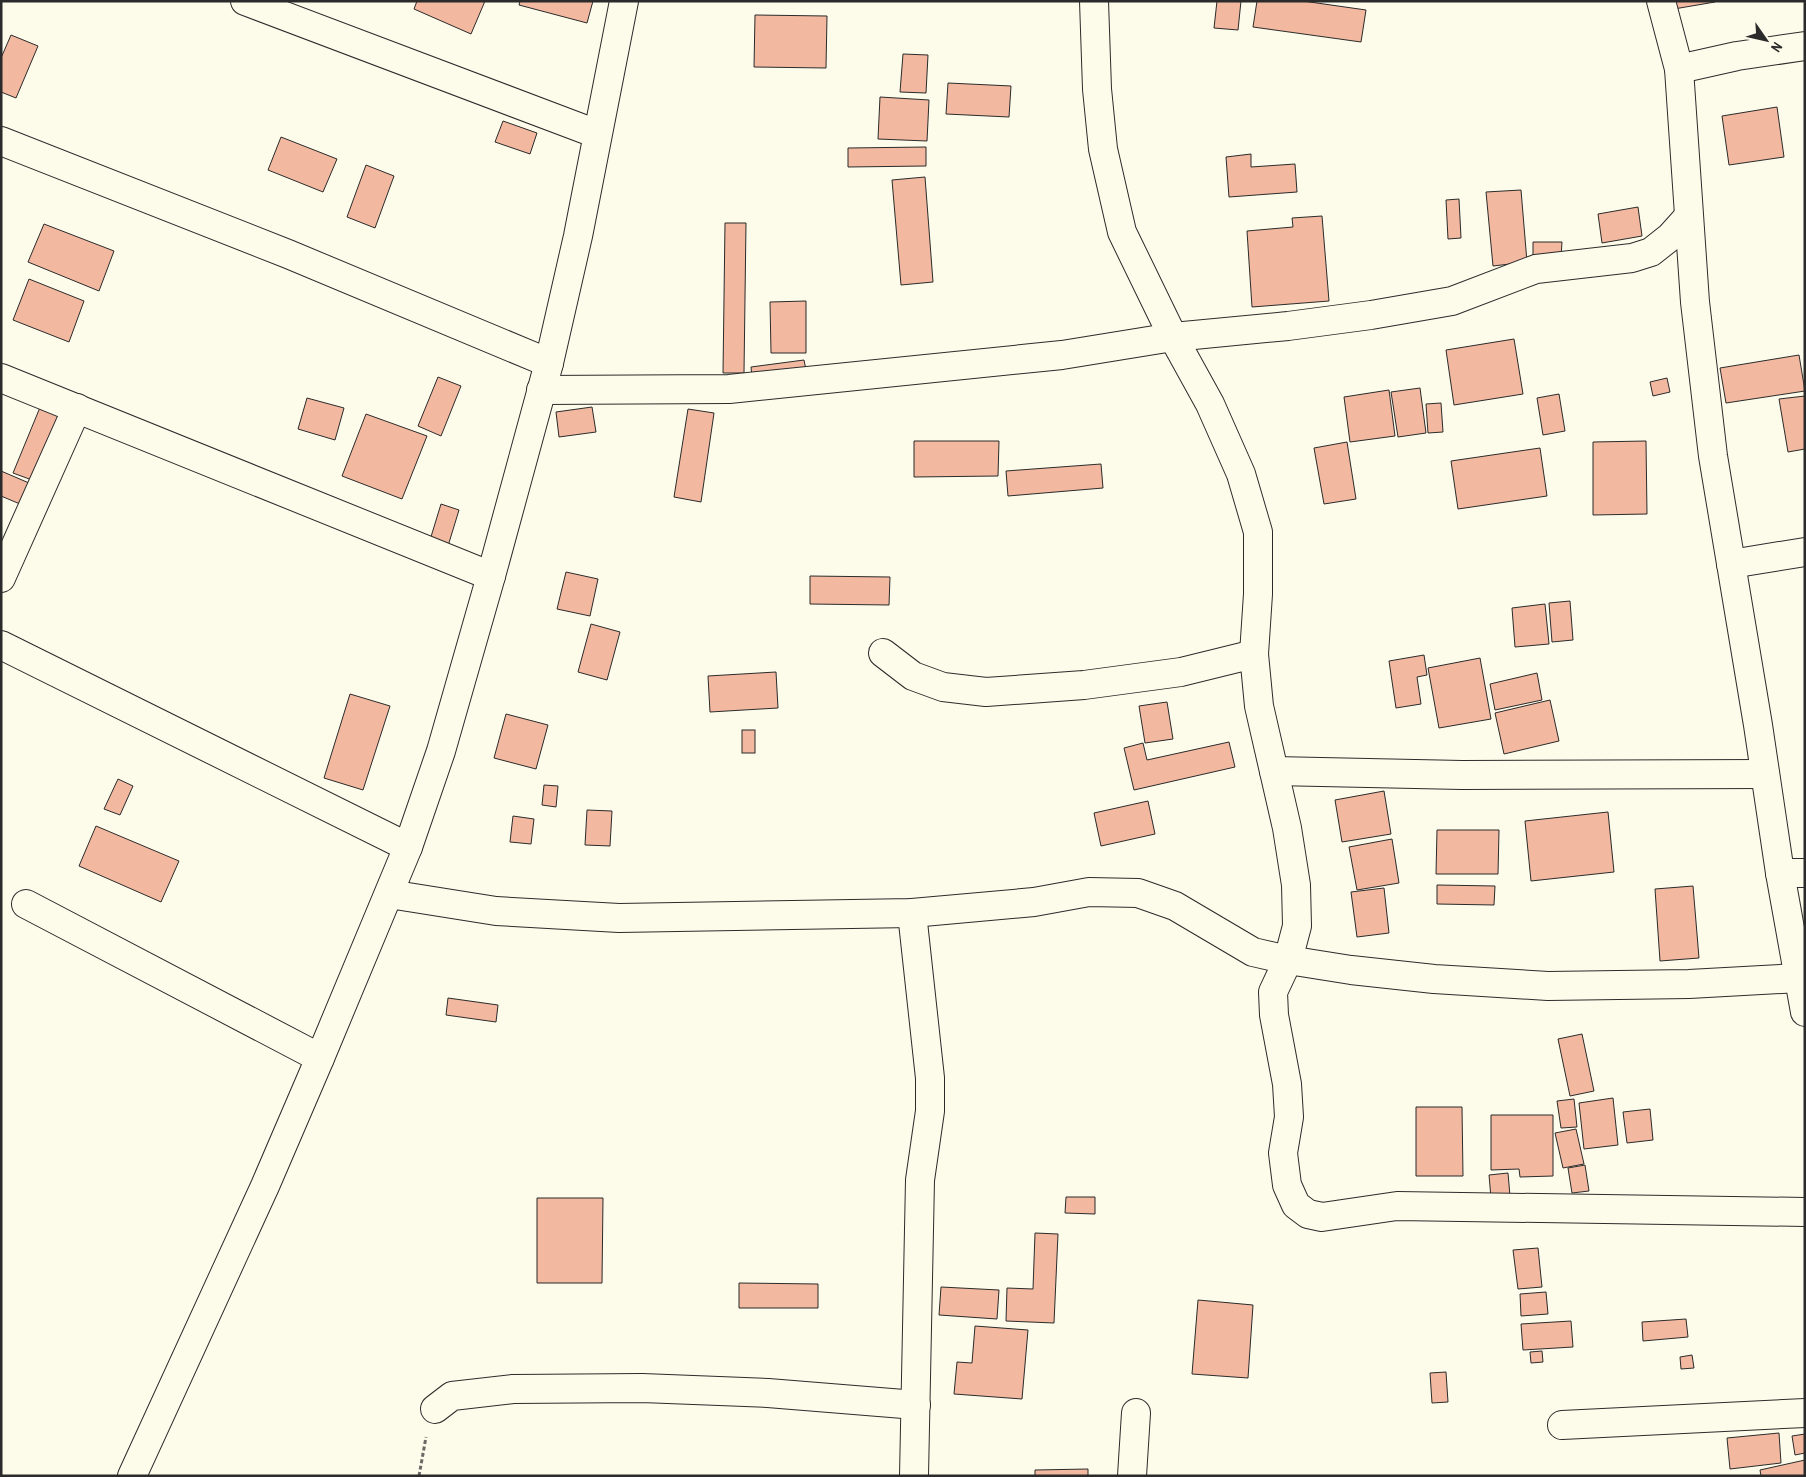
<svg xmlns="http://www.w3.org/2000/svg" width="1806" height="1477" font-family="'Archivo Narrow',sans-serif">
  <rect width="100%" height="100%" fill="#fdfbea"/>
  <g fill="#f2b8a0" stroke="#2b2b2b">
    <polygon points="417,1 485,1 471,34 414,9"/>
    <polygon points="520,1 593,1 587,23 519,5"/>
    <polygon points="1217,1 1241,1 1238,30 1214,28"/>
    <polygon points="1257,1 1303,1 1366,10 1361,42 1253,27"/>
    <polygon points="1666,1 1714,1 1715,2 1668,10"/>
    <polygon points="755,15 827,16 826,68 754,67"/>
    <polygon points="11,35 38,46 16,98 1,92 1,58"/>
    <polygon points="903,54 928,55 926,93 900,92"/>
    <polygon points="948,83 1011,86 1009,117 946,114"/>
    <polygon points="880,97 929,100 927,141 878,139"/>
    <polygon points="1777,107 1784,157 1729,165 1722,116"/>
    <polygon points="503,121 537,133 530,154 495,142"/>
    <polygon points="281,137 337,159 323,192 268,170"/>
    <polygon points="926,147 926,166 848,167 848,148"/>
    <polygon points="1251,154 1251,167 1295,164 1297,192 1229,197 1226,157"/>
    <polygon points="366,165 394,176 375,228 347,217"/>
    <polygon points="925,177 933,282 901,285 892,180"/>
    <polygon points="1521,190 1527,262 1493,266 1486,192"/>
    <polygon points="1459,199 1461,238 1448,239 1446,200"/>
    <polygon points="1638,207 1642,236 1602,243 1598,214"/>
    <polygon points="1322,216 1329,301 1252,307 1247,231 1293,227 1292,218"/>
    <polygon points="725,223 746,223 744,373 723,373"/>
    <polygon points="44,224 114,251 99,291 28,262"/>
    <polygon points="1533,242 1562,242 1561,257 1533,257"/>
    <polygon points="29,279 84,301 69,342 13,320"/>
    <polygon points="806,301 806,353 771,353 770,302"/>
    <polygon points="1514,339 1523,394 1454,405 1446,350"/>
    <polygon points="1799,355 1805,391 1726,403 1720,368"/>
    <polygon points="804,360 806,370 752,377 751,367"/>
    <polygon points="438,377 461,386 441,436 418,426"/>
    <polygon points="1667,378 1670,392 1653,396 1650,382"/>
    <polygon points="1420,388 1426,433 1398,437 1391,392"/>
    <polygon points="1389,390 1395,436 1350,442 1344,397"/>
    <polygon points="1559,394 1565,431 1543,435 1537,398"/>
    <polygon points="1805,396 1805,449 1788,452 1779,399"/>
    <polygon points="307,398 344,408 335,440 298,429"/>
    <polygon points="1441,403 1443,432 1428,433 1426,404"/>
    <polygon points="41,405 60,413 32,480 13,473"/>
    <polygon points="592,407 596,432 559,437 556,412"/>
    <polygon points="688,409 714,413 701,502 674,497"/>
    <polygon points="366,414 427,436 402,499 342,476"/>
    <polygon points="914,441 999,441 998,476 914,477"/>
    <polygon points="1646,441 1647,514 1593,515 1593,442"/>
    <polygon points="1347,442 1356,499 1324,504 1314,448"/>
    <polygon points="1540,448 1547,496 1458,509 1451,461"/>
    <polygon points="1101,464 1103,488 1008,496 1006,471"/>
    <polygon points="1,471 29,483 20,504 1,496"/>
    <polygon points="441,504 459,510 448,546 430,540"/>
    <polygon points="566,572 598,579 590,616 557,609"/>
    <polygon points="810,576 890,577 889,605 810,604"/>
    <polygon points="1570,601 1573,640 1552,642 1549,603"/>
    <polygon points="1545,604 1549,644 1515,647 1512,608"/>
    <polygon points="591,624 620,632 607,680 578,672"/>
    <polygon points="1424,655 1427,675 1417,677 1421,704 1396,708 1389,661"/>
    <polygon points="1480,658 1491,719 1439,728 1428,668"/>
    <polygon points="776,672 778,708 710,712 708,676"/>
    <polygon points="1537,673 1542,700 1495,710 1490,684"/>
    <polygon points="350,694 390,706 363,790 324,778"/>
    <polygon points="1550,700 1559,741 1504,754 1495,713"/>
    <polygon points="1167,702 1173,739 1145,743 1139,706"/>
    <polygon points="506,714 548,725 536,769 494,758"/>
    <rect x="742" y="730" width="13" height="23"/>
    <polygon points="1229,742 1235,767 1134,790 1124,748 1143,743 1147,760"/>
    <polygon points="118,779 133,786 120,815 104,809"/>
    <polygon points="544,785 558,786 556,807 542,805"/>
    <polygon points="1384,791 1391,834 1342,842 1335,800"/>
    <polygon points="1148,801 1155,834 1101,846 1094,813"/>
    <polygon points="587,810 612,811 610,846 585,845"/>
    <polygon points="1608,812 1614,872 1531,881 1525,821"/>
    <polygon points="513,816 534,819 531,844 510,842"/>
    <polygon points="96,826 179,861 161,902 79,866"/>
    <polygon points="1437,830 1499,830 1498,874 1436,874"/>
    <polygon points="1392,839 1399,883 1357,890 1349,847"/>
    <polygon points="1437,885 1495,886 1494,905 1437,904"/>
    <polygon points="1693,886 1699,958 1660,961 1655,889"/>
    <polygon points="1384,888 1389,933 1357,937 1351,892"/>
    <polygon points="448,998 498,1005 496,1022 446,1015"/>
    <polygon points="1582,1034 1594,1091 1570,1096 1558,1039"/>
    <polygon points="1613,1098 1618,1145 1584,1149 1579,1103"/>
    <polygon points="1574,1099 1577,1127 1561,1128 1557,1101"/>
    <polygon points="1416,1107 1462,1107 1463,1176 1416,1176"/>
    <polygon points="1650,1109 1653,1140 1627,1143 1623,1112"/>
    <polygon points="1491,1115 1553,1115 1553,1176 1520,1177 1519,1169 1491,1170"/>
    <polygon points="1576,1129 1584,1164 1563,1168 1555,1133"/>
    <polygon points="1585,1165 1589,1191 1572,1193 1568,1168"/>
    <polygon points="1508,1173 1510,1196 1491,1198 1489,1175"/>
    <polygon points="1066,1197 1095,1197 1095,1214 1065,1213"/>
    <polygon points="537,1198 603,1198 602,1283 537,1283"/>
    <polygon points="1035,1233 1058,1234 1054,1323 1006,1321 1007,1288 1033,1289"/>
    <polygon points="1538,1248 1542,1287 1518,1289 1513,1250"/>
    <polygon points="739,1283 818,1284 818,1308 739,1308"/>
    <polygon points="941,1287 999,1290 997,1319 939,1315"/>
    <polygon points="1546,1292 1548,1314 1521,1316 1520,1294"/>
    <polygon points="1198,1300 1253,1305 1248,1378 1192,1374"/>
    <polygon points="1686,1319 1688,1337 1643,1341 1642,1322"/>
    <polygon points="1571,1321 1573,1347 1523,1350 1521,1324"/>
    <polygon points="975,1326 1028,1330 1022,1399 954,1394 957,1362 972,1363"/>
    <polygon points="1542,1351 1543,1362 1531,1363 1530,1352"/>
    <polygon points="1692,1355 1694,1368 1681,1369 1680,1357"/>
    <polygon points="1446,1372 1448,1402 1432,1403 1430,1373"/>
    <polygon points="1779,1433 1781,1463 1730,1469 1727,1438"/>
    <polygon points="1805,1434 1805,1453 1795,1455 1792,1436"/>
    <polygon points="1805,1460 1805,1476 1761,1476 1760,1470"/>
    <polygon points="1088,1469 1088,1476 1035,1476 1035,1470"/>
  </g>
  <g fill="none" stroke-linecap="round" stroke-linejoin="round">
    <g stroke="#2b2b2b" stroke-width="30">
      <g id="street">
        <polyline points="245,1 597,134"/>
        <polyline points="1094,1 1097,89 1103,149 1122,232 1173,337 1210,404 1241,474 1258,532 1258,594 1254,654 1259,706 1287,828 1296,885 1297,926 1288,960 1273,992 1274,1015 1287,1084 1289,1117 1283,1153 1287,1185 1296,1205 1308,1214 1322,1217 1397,1206 1805,1212"/>
        <polyline points="1661,1 1679,69"/>
        <polyline points="1805,46 1737,56 1679,69 1695,302 1713,456 1758,725 1780,873 1805,1012"/>
        <polyline points="1,141 288,254 549,363"/>
        <polyline points="1,378 491,576"/>
        <polyline points="541,390 729,389 1062,355 1173,337 1288,326 1371,315 1452,301 1536,269 1632,258 1651,252 1670,237 1688,217"/>
        <polyline points="1731,564 1805,552"/>
        <polyline points="1,578 77,408"/>
        <polyline points="1,645 408,847"/>
        <polyline points="883,653 913,676 943,687 986,692 1084,685 1181,672 1254,654"/>
        <polyline points="1274,771 1462,775 1765,774"/>
        <polyline points="1780,873 1805,873"/>
        <polyline points="389,894 496,911 619,918 912,913 1034,902 1089,892 1138,893 1175,906 1253,952 1288,960 1351,970 1434,979 1548,986 1689,984 1799,978"/>
        <polyline points="26,904 320,1058"/>
        <polyline points="912,913 930,1078 930,1111 920,1180 914,1476"/>
        <polyline points="435,1409 452,1396 513,1389 642,1388 768,1393 916,1405"/>
        <polyline points="1562,1425 1805,1413"/>
        <polyline points="132,1476 265,1186 320,1058 408,847 441,751 491,576 549,363 578,236 624,1"/>
        <polyline points="1132,1476 1136,1413"/>
      </g>
    </g>
    <polyline stroke="#6a6964" stroke-width="3" stroke-dasharray="4 2.5" stroke-linecap="butt" points="419,1476 426,1437"/>
    <use href="#street" stroke="#fdfbea" stroke-width="28"/>
  </g>
  <rect width="1806" height="1477" fill="none" stroke="#2b2b2b" stroke-width="5"/>
  <g transform="translate(1766 40) rotate(124)" stroke="#fdfbea" stroke-width="4" paint-order="stroke">
  <path d="M0-4L9 19L0 12L-9 19Z" fill="#2b2b2b"/>
  <text y="-8" font-size="14" font-weight="bold" text-anchor="middle" fill="#2b2b2b">N</text>
  </g>
</svg>
